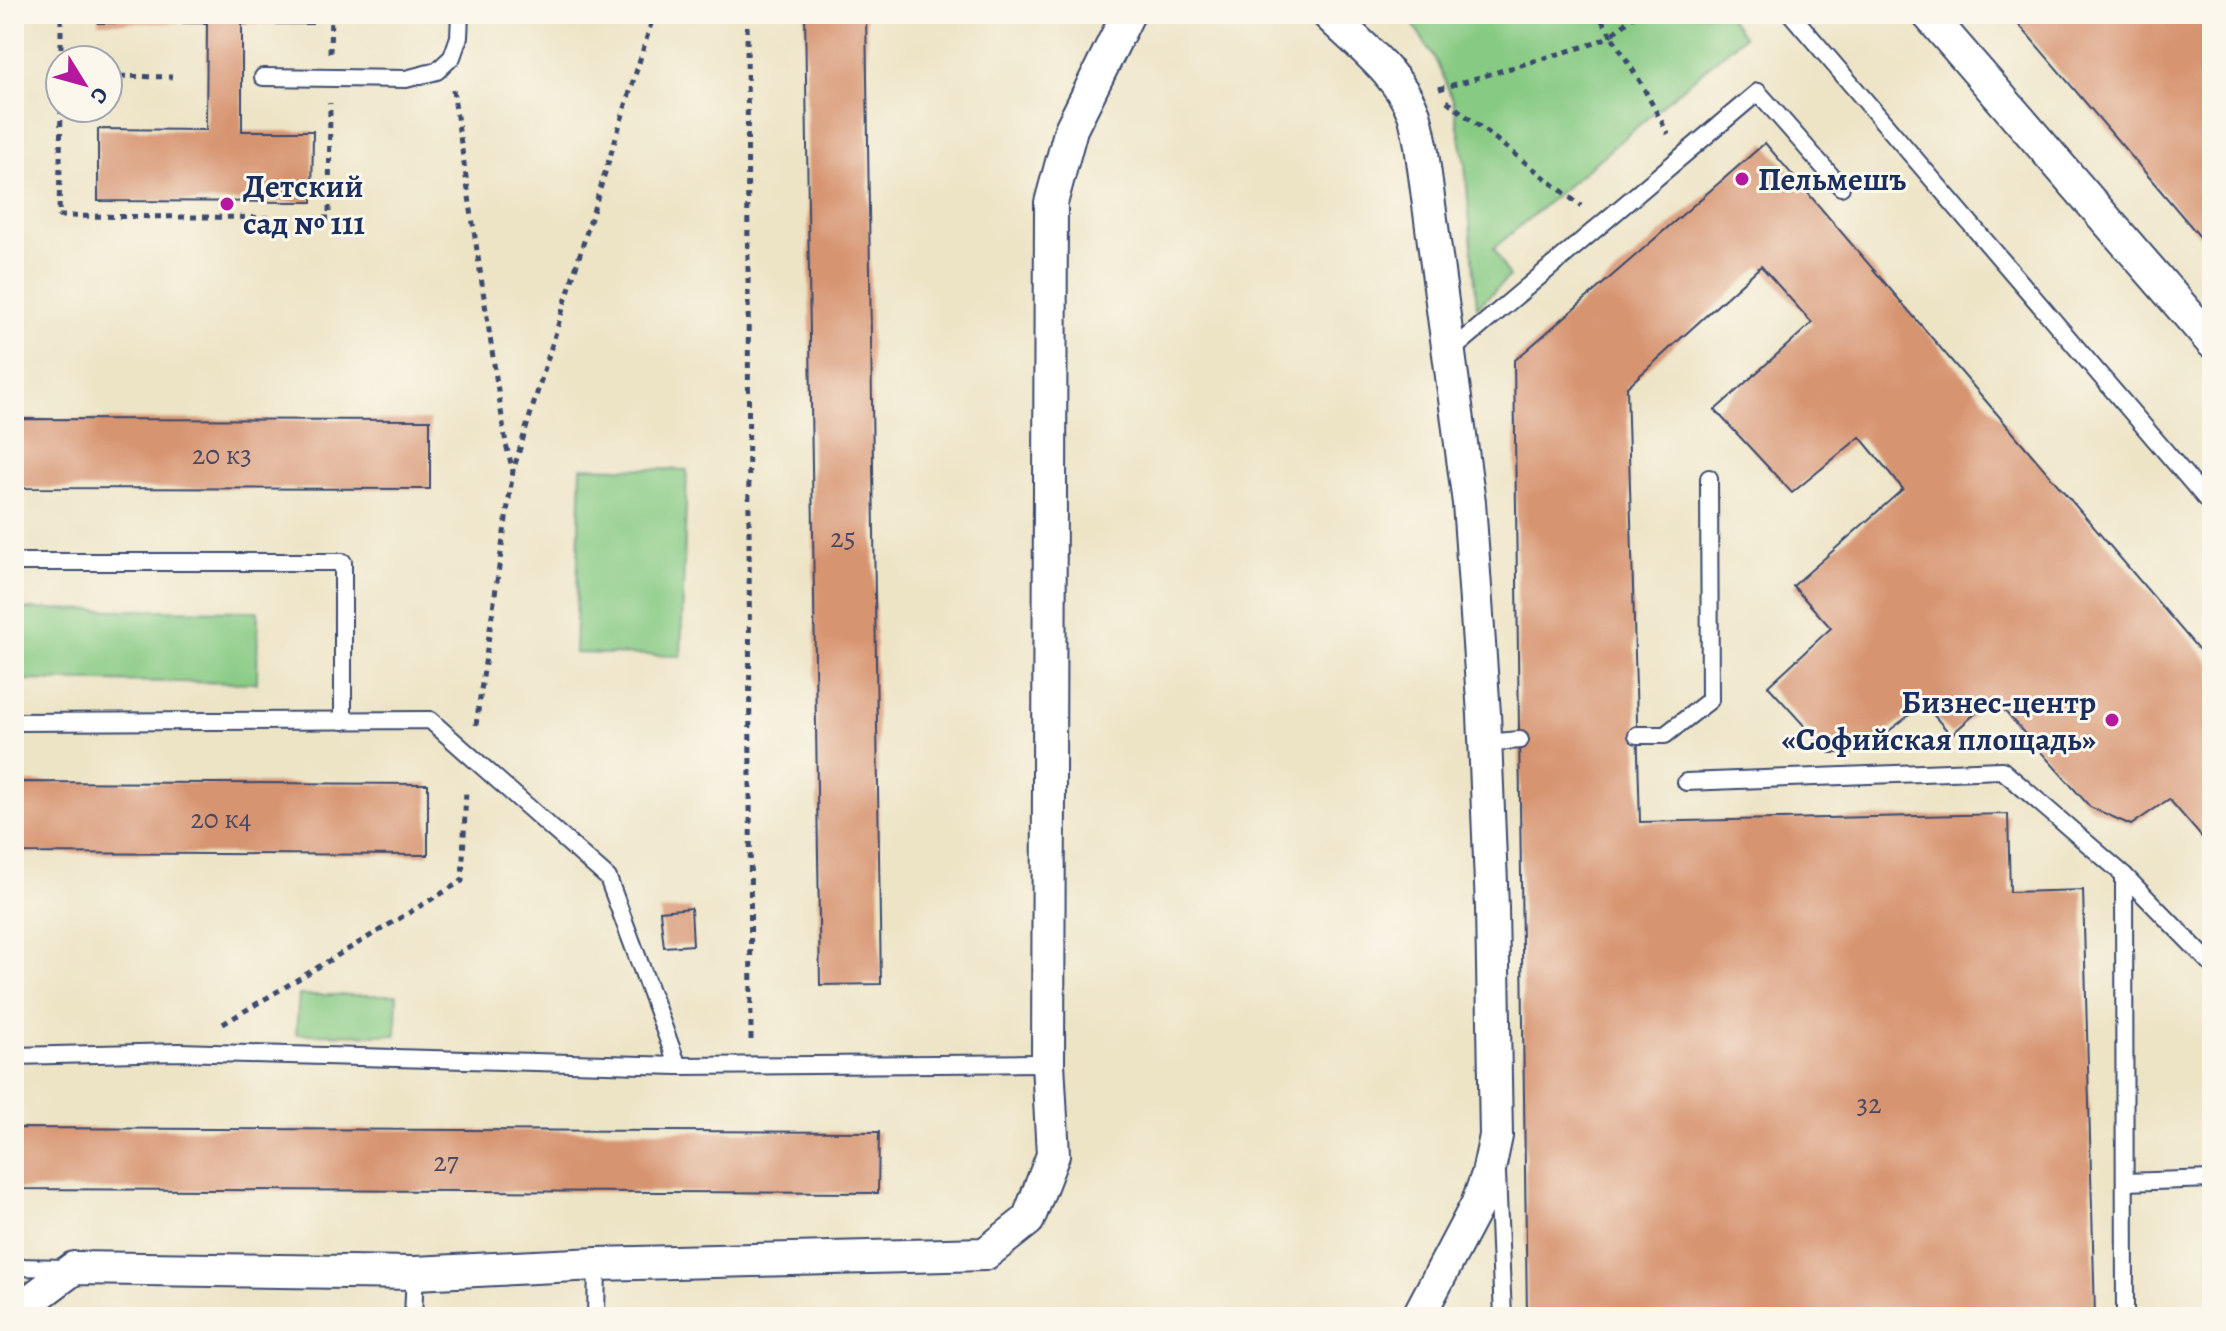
<svg xmlns="http://www.w3.org/2000/svg" width="2226" height="1331" font-family="Alegreya,serif">
  <rect width="100%" height="100%" fill="#fbf7ec"/>
  <filter id="ink" filterUnits="userSpaceOnUse"><feTurbulence type="fractalNoise" baseFrequency=".0125" numOctaves="2"/><feDisplacementMap in="SourceGraphic" scale="16" xChannelSelector="R" yChannelSelector="G"/><feConvolveMatrix kernelMatrix="1 2 1 2 8 2 1 2 1" color-interpolation-filters="sRGB"/></filter>
  <filter id="wash" filterUnits="userSpaceOnUse"><feTurbulence type="fractalNoise" baseFrequency=".006" numOctaves="4" result="noise"/><feDisplacementMap in="SourceGraphic" scale="32" xChannelSelector="R" yChannelSelector="G"/><feGaussianBlur stdDeviation="1.8" result="paint"/><feColorMatrix in="noise" values="0 0 0 0 0 0 0 0 0 0 0 0 0 0 0 0 0 1.4 0 .05"/><feComposite in="paint" operator="in"/></filter>
  <g filter="url(#wash)">
    <rect width="100%" height="100%" fill="#ede4c6"/>
    <g fill="#87ca83" stroke="#517c70" stroke-width="2">
      <polygon points="1407,14 1726,14 1744,36 1494,248 1509,277 1477,307 1465,164 1453,100 1436,61"/>
      <polygon points="581,467 687,470 681,656 575,653"/>
      <polygon points="14,609 258,611 257,683 14,680"/>
      <polygon points="299,995 397,995 396,1035 296,1034"/>
    </g>
    <g id="blocks">
      <g fill="#d79471">
        <polygon points="98,14 313,14 312,24 242,24 242,131 313,131 312,202 98,201 98,129 206,130 207,23 98,23"/>
        <polygon points="805,14 866,14 881,984 820,985"/>
        <polygon points="2010,14 2206,14 2212,21 2212,251"/>
        <polygon points="1765,143 2212,665 2212,849 2169,799 2131,825 2090,807 1993,698 1951,735 1924,704 1860,753 1829,753 1768,686 1831,628 1793,586 1903,489 1860,437 1792,493 1715,410 1812,323 1761,266 1627,387 1640,822 2008,814 2010,892 2083,890 2095,1315 1995,1317 1527,1317 1514,361"/>
        <polygon points="14,419 430,420 430,489 14,488"/>
        <polygon points="14,782 428,784 428,855 14,853"/>
        <polygon points="691,908 693,945 664,947 660,911"/>
        <polygon points="14,1128 879,1132 878,1193 14,1189"/>
        <polygon points="2208,1199 2212,1199 2212,1301 2209,1301"/>
      </g>
    </g>
  </g>
  <g filter="url(#ink)">
    <use href="#blocks" fill-opacity="0" stroke="#3a4a6e" stroke-width="2"/>
    <g fill="none" stroke-linecap="round" stroke-linejoin="round">
      <g stroke="#3a4a6e" stroke-width="20">
        <g id="lane">
          <polyline points="1791,14 2212,506"/>
          <polyline points="263,77 406,79 437,71 452,57 459,37 460,14"/>
          <polyline points="1450,352 1758,92 1841,187"/>
          <polyline points="14,562 343,562 343,721"/>
          <polyline points="14,722 430,720 608,878 678,1066"/>
          <polyline points="1637,735 1665,735 1710,700 1709,478"/>
          <polyline points="1485,743 1520,740"/>
          <polyline points="1686,782 2002,770 2124,875 2125,1317"/>
          <polyline points="2124,875 2212,965"/>
          <polyline points="14,1056 179,1052 678,1066 1048,1063"/>
          <polyline points="1497,1173 1503,1317"/>
          <polyline points="2125,1182 2212,1179"/>
          <polyline points="14,1267 68,1268"/>
          <polyline points="413,1317 415,1273"/>
          <polyline points="596,1317 597,1264"/>
        </g>
      </g>
      <g stroke="#3a4a6e" stroke-width="36">
        <g id="street">
          <path d="M1328,14C1358,44 1399,74 1414,114C1417,124 1419,135 1421,145L1469,503L1484,714L1492,908L1496,1136L1488,1174L1477,1205L1418,1317"/>
          <polyline points="1928,14 2212,342"/>
          <polyline points="14,1313 74,1268 415,1273 597,1264 985,1254 1028,1220 1053,1155 1048,1063 1051,203 1071,129 1128,14"/>
        </g>
      </g>
      <g stroke="#3a4a6e" stroke-width="5" stroke-dasharray="6 6" stroke-linecap="butt">
        <polyline points="747,14 751,1041"/>
        <polyline points="1636,14 1611,35 1641,83 1668,134"/>
        <polyline points="330,53 331,14"/>
        <polyline points="61,60 61,14"/>
        <polyline points="108,76 172,77"/>
        <polyline points="1439,89 1596,43 1611,35 1598,14"/>
        <polyline points="453,90 506,444 513,471"/>
        <polyline points="1447,101 1581,206"/>
        <polyline points="61,108 59,216 329,218 330,103"/>
        <polyline points="476,725 513,471 654,14"/>
        <polyline points="223,1024 462,881 466,790"/>
      </g>
      <use href="#lane" stroke="#fff" stroke-width="16"/>
      <use href="#street" stroke="#fff" stroke-width="32"/>
    </g>
  </g>
  <g fill="#b5179e" stroke="#fbf7ec" stroke-width="3">
    <circle cx="1742" cy="179" r="8"/>
    <circle cx="227" cy="204" r="8"/>
    <circle cx="2112" cy="720" r="8"/>
  </g>
  <g text-anchor="middle" stroke-width="6" stroke-linejoin="round" paint-order="stroke">
    <g font-size="28" fill="#4a4863">
      <text x="222" y="464">20 к3</text>
      <text x="843" y="547">25</text>
      <text x="221" y="828">20 к4</text>
      <text x="1869" y="1113">32</text>
      <text x="446" y="1171">27</text>
    </g>
    <g font-size="32" font-weight="bold" fill="#1b2f5e" stroke="#fbf7ec" text-anchor="start">
      <text x="1758" y="190">Пельмешъ</text>
      <text x="243" y="197">Детский<tspan x="243" dy="37">сад № 111</tspan></text>
      <text x="2096" y="713" text-anchor="end">Бизнес-центр<tspan x="2096" dy="37">«Софийская площадь»</tspan></text>
    </g>
  </g>
  <rect width="2226" height="1331" fill="none" stroke="#fbf7ec" stroke-width="48"/>
  <g transform="translate(84 84) rotate(127)"><circle r="38" fill="#fbf7ec" stroke="#a1a7b3" stroke-width="2"/>
  <path d="M0-6L14 30L0 20L-14 30Z" fill="#b5179e"/>
  <text y="-12" font-size="22" font-weight="bold" text-anchor="middle" fill="#1b2f5e">С</text>
  </g>
</svg>
